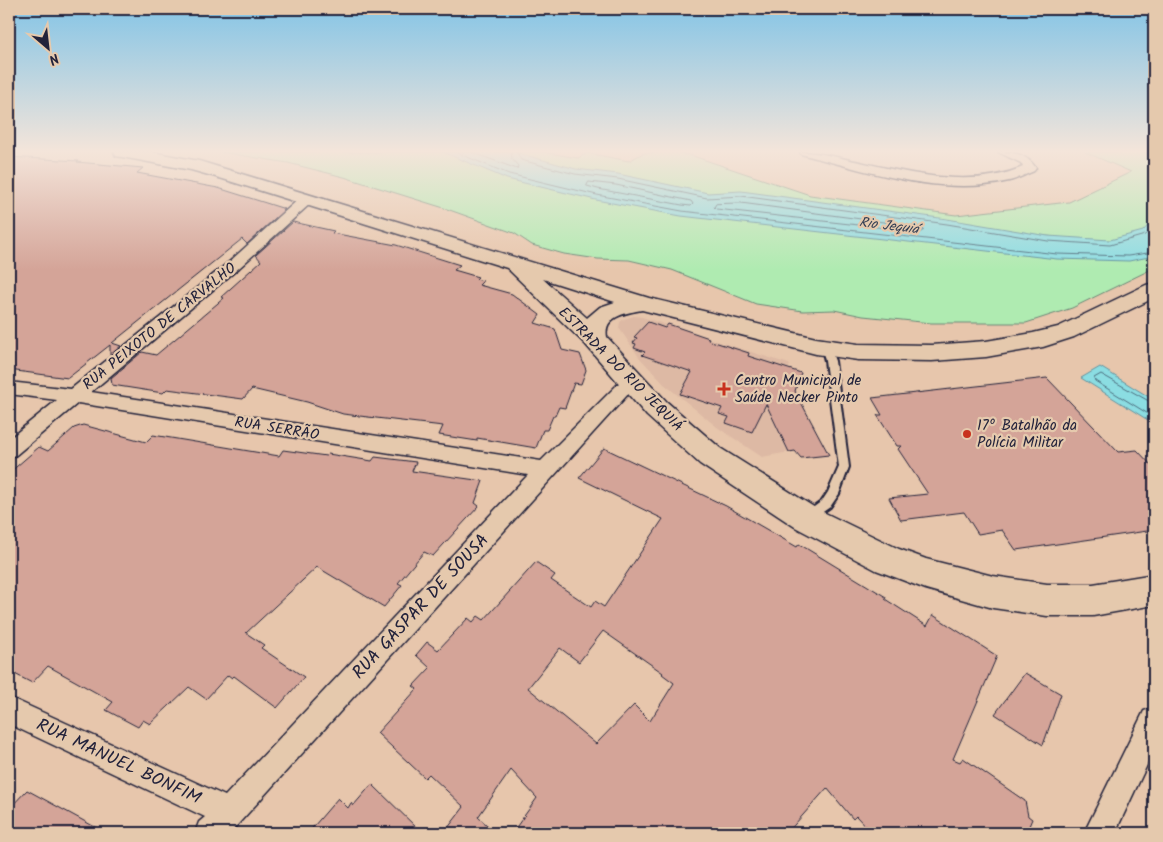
<svg xmlns="http://www.w3.org/2000/svg" width="1163" height="842" font-family="Kalam,sans-serif">
  <rect width="100%" height="100%" fill="#e7c6ac"/>
  <filter id="ink" filterUnits="userSpaceOnUse"><feTurbulence type="fractalNoise" baseFrequency=".02" numOctaves="2"/><feDisplacementMap in="SourceGraphic" scale="10" xChannelSelector="R" yChannelSelector="G"/><feConvolveMatrix kernelMatrix="1 2 1 2 8 2 1 2 1" color-interpolation-filters="sRGB"/></filter>
  <g filter="url(#ink)">
    <polygon fill="#ddb9a4" points="634,316 642,317 789,364 790,366 784,372 769,411 789,452 762,457 717,427 664,384 639,357 619,328 620,322 624,319"/>
    <g fill="#afebb1" stroke="#688676">
      <polygon points="221,152 456,152 512,175 1154,251 1154,268 1072,308 1026,323 931,323 863,316 834,310 803,311 756,304 672,270 629,260 598,259 564,254 532,245 514,233 444,208 344,177 288,163"/>
      <polygon points="502,152 543,152 578,158 587,153 629,161 643,153 676,152 693,156 810,195 956,215 1069,202 1131,172 1085,152 1154,152 1154,230 1115,244 707,196 574,171"/>
    </g>
    <g fill="#8bdde2" stroke="#61929f">
      <polygon points="443,152 514,152 576,169 618,174 708,193 741,191 947,219 1048,236 1110,240 1143,231 1154,219 1154,256 1129,261 1057,259 681,216 596,200 507,179"/>
      <polygon points="1100,367 1154,400 1154,419 1151,422 1081,378"/>
    </g>
    <g fill="none" stroke-linecap="round" stroke-linejoin="round">
      <g stroke="#4c6d7e" stroke-width="1">
        <polyline points="455,152 509,174 597,195 682,211 1057,254 1128,256 1154,252"/>
        <polyline points="471,152 517,169 518,166 512,159 511,152"/>
        <polyline points="517,152 521,160 575,174 618,179 707,198 741,196 947,224 1048,241 1110,245 1145,235 1154,226"/>
        <polygon points="589,182 616,185 691,201 693,204 691,206 682,205 598,189 587,186"/>
        <polygon points="741,203 921,227 924,230 921,232 716,209 714,207 716,204"/>
        <polyline points="1154,404 1101,374 1094,378 1095,381 1150,415 1154,415"/>
      </g>
      <polygon fill="#61929f" fill-rule="evenodd" points="1143,152 1149,152 1154,155 1154,158"/>
    </g>
    <g fill="#d4a498" stroke="#22223b" fill-rule="evenodd">
      <polygon points="9,157 79,161 77,162 143,168 137,173 218,188 285,209 247,244 242,239 112,343 121,346 110,355 110,345 68,378 9,370"/>
      <polygon points="293,222 334,231 332,233 396,245 460,265 454,270 478,277 476,279 483,281 479,285 512,294 540,315 535,323 555,329 562,350 580,354 586,370 581,384 574,383 565,408 559,407 555,416 553,416 547,430 543,430 536,448 477,438 477,441 439,435 443,426 343,414 307,402 252,389 243,399 167,389 163,393 112,385 111,378 142,352 156,355 224,298 221,297 261,261 256,255"/>
      <polygon points="648,322 665,328 668,324 709,338 708,340 749,353 748,356 801,373 795,391 829,455 801,458 795,451 789,452 766,404 752,432 726,423 729,417 719,414 722,408 680,394 692,372 642,355 645,352 634,348 636,344 633,343 637,338 634,337"/>
      <polygon points="1047,378 1118,452 1137,450 1154,468 1154,530 1016,550 1002,530 978,534 964,512 901,520 889,498 928,494 898,449 901,446 897,446 877,415 882,415 872,398"/>
      <polygon points="83,425 146,442 153,435 279,456 283,450 326,456 328,454 372,461 375,457 416,462 412,471 483,481 475,503 479,506 433,556 424,552 398,583 402,585 384,607 317,567 246,633 264,645 261,648 304,677 277,708 234,676 232,678 228,675 206,699 189,687 150,724 143,720 138,727 106,710 113,702 48,666 32,683 9,671 9,473 39,447 48,451 74,428"/>
      <path d="M604,448L726,506L797,547L799,544L886,597L885,599L927,626L933,615L997,656L953,759L960,762L963,758L1025,801L1028,816L1032,819L1026,833H872L856,816L853,819L827,788L787,833H512L537,798L511,770L478,817L496,833H444L464,807L429,774L425,778L377,733L417,689L413,686L430,668L416,655L427,642L438,650L468,618L473,622L478,616L484,620L536,562L555,575L551,580L591,607L595,601L604,607L663,519L579,478ZM603,631L663,673L662,674L674,683L650,721L634,705L596,744L528,688L560,648L579,662Z"/>
      <polygon points="1025,673 1061,694 1043,745 995,714"/>
      <polygon points="372,784 422,833 308,833 338,798 348,808 351,803 353,806"/>
      <polygon points="27,790 106,833 9,833 9,809"/>
    </g>
    <g fill="none" stroke-linecap="round" stroke-linejoin="round">
      <g stroke="#22223b" stroke-width="4">
        <polygon id="service" points="826,345 830,348 835,361 849,467 839,494 830,507 807,523 803,521 801,518 803,515 822,501 828,492 839,467 825,361 822,348"/>
      </g>
      <g stroke="#22223b" stroke-width="3">
        <g id="minor">
          <path d="M800,152C821,152 839,158 860,162C913,174 972,189 1023,167L1021,163L998,152C1014,152 1026,154 1036,168L1034,171C1026,174 1018,179 1009,181C941,197 867,171 801,154Z"/>
          <polygon points="306,196 312,200 311,203 239,268 91,392 541,461 625,377 631,375 637,377 640,381 230,833 195,833 199,822 205,817 9,724 9,697 225,796 528,475 78,403 16,455 9,457 9,439 57,400 9,394 9,382 71,389 229,262 301,197"/>
          <polygon points="1154,708 1154,750 1115,833 1084,833 1144,711"/>
        </g>
      </g>
      <g stroke="#22223b" stroke-width="3">
        <path id="secondary" d="M114,152H152L199,161L649,298L816,338L858,344L932,345L986,341L1033,333L1058,327L1146,285L1154,283V298L1074,337L1043,347L986,357L932,361L858,360L816,354L642,310C626,313 603,316 607,337L667,402L720,448L817,509L899,549L926,559L993,576L1047,584H1093L1154,574V605L1093,616H1047L993,608L926,589L876,570L795,527L700,464L647,416L586,345L507,268L223,179L191,170L122,157L116,156ZM543,279L615,302L600,307L587,318Z"/>
      </g>
      <use href="#service" fill="#e5c9ad" fill-rule="evenodd"/>
      <use href="#minor" fill="#e5c9ad" fill-rule="evenodd"/>
      <use href="#secondary" fill="#e5c9ad" fill-rule="evenodd"/>
    </g>
  </g>
  <linearGradient id="sky" x2="0" y2="1"><stop stop-color="#83c4e6"/><stop offset="0.56" stop-color="#f4e5da"/><stop offset="1" stop-color="#f4e5da" stop-opacity="0"/></linearGradient>
  <rect width="1163" height="270" fill="url(#sky)"/>
  <g fill="#c8321e" stroke="#e5c9ad" stroke-width="2">
    <path d="M721.5 381.5h5v5h5v5h-5v5h-5v-5h-5v-5h5z"/>
    <circle cx="967" cy="434" r="5"/>
  </g>
  <g text-anchor="middle" stroke-width="4.5" stroke-linejoin="round" paint-order="stroke">
    <g font-size="14" font-style="italic" fill="#323e54" stroke="#e5c9ad">
      <text transform="translate(889 225) rotate(7)" y="5">Rio Jequiá</text>
    </g>
    <g font-size="15" fill="#22223b" stroke="#e5c9ad">
      <text transform="translate(159 326) rotate(-39)" y="5">RUA PEIXOTO DE CARVALHO</text>
      <text transform="translate(621 369) rotate(45)" y="5">ESTRADA DO RIO JEQUIÁ</text>
      <text transform="translate(277 428) rotate(9)" y="5">RUA SERRÃO</text>
    </g>
    <g font-size="15" fill="#22223b" stroke="#e5c9ad" text-anchor="start">
      <text x="735" y="385">Centro Municipal de<tspan x="735" dy="17">Saúde Necker Pinto</tspan></text>
      <text x="977" y="430">17º Batalhão da<tspan x="977" dy="17">Polícia Militar</tspan></text>
    </g>
    <g font-size="18" fill="#22223b" stroke="#e5c9ad">
      <text transform="translate(420 606) rotate(-47)" y="6">RUA GASPAR DE SOUSA</text>
      <text transform="translate(119 761) rotate(25)" y="6">RUA MANUEL BONFIM</text>
    </g>
  </g>
  <rect width="1163" height="842" fill="none" stroke="#e5c9ad" stroke-width="30"/>
  <rect x="15" y="15" width="1133" height="812" fill="none" stroke="#22223b" stroke-width="2" filter="url(#ink)"/>
  <g transform="translate(48 48) rotate(152)" stroke="#e5c9ad" stroke-width="4" paint-order="stroke">
  <path d="M0-4L9 19L0 12L-9 19Z" fill="#22223b"/>
  <text y="-8" font-size="14" font-weight="bold" text-anchor="middle" fill="#22223b">N</text>
  </g>
</svg>
